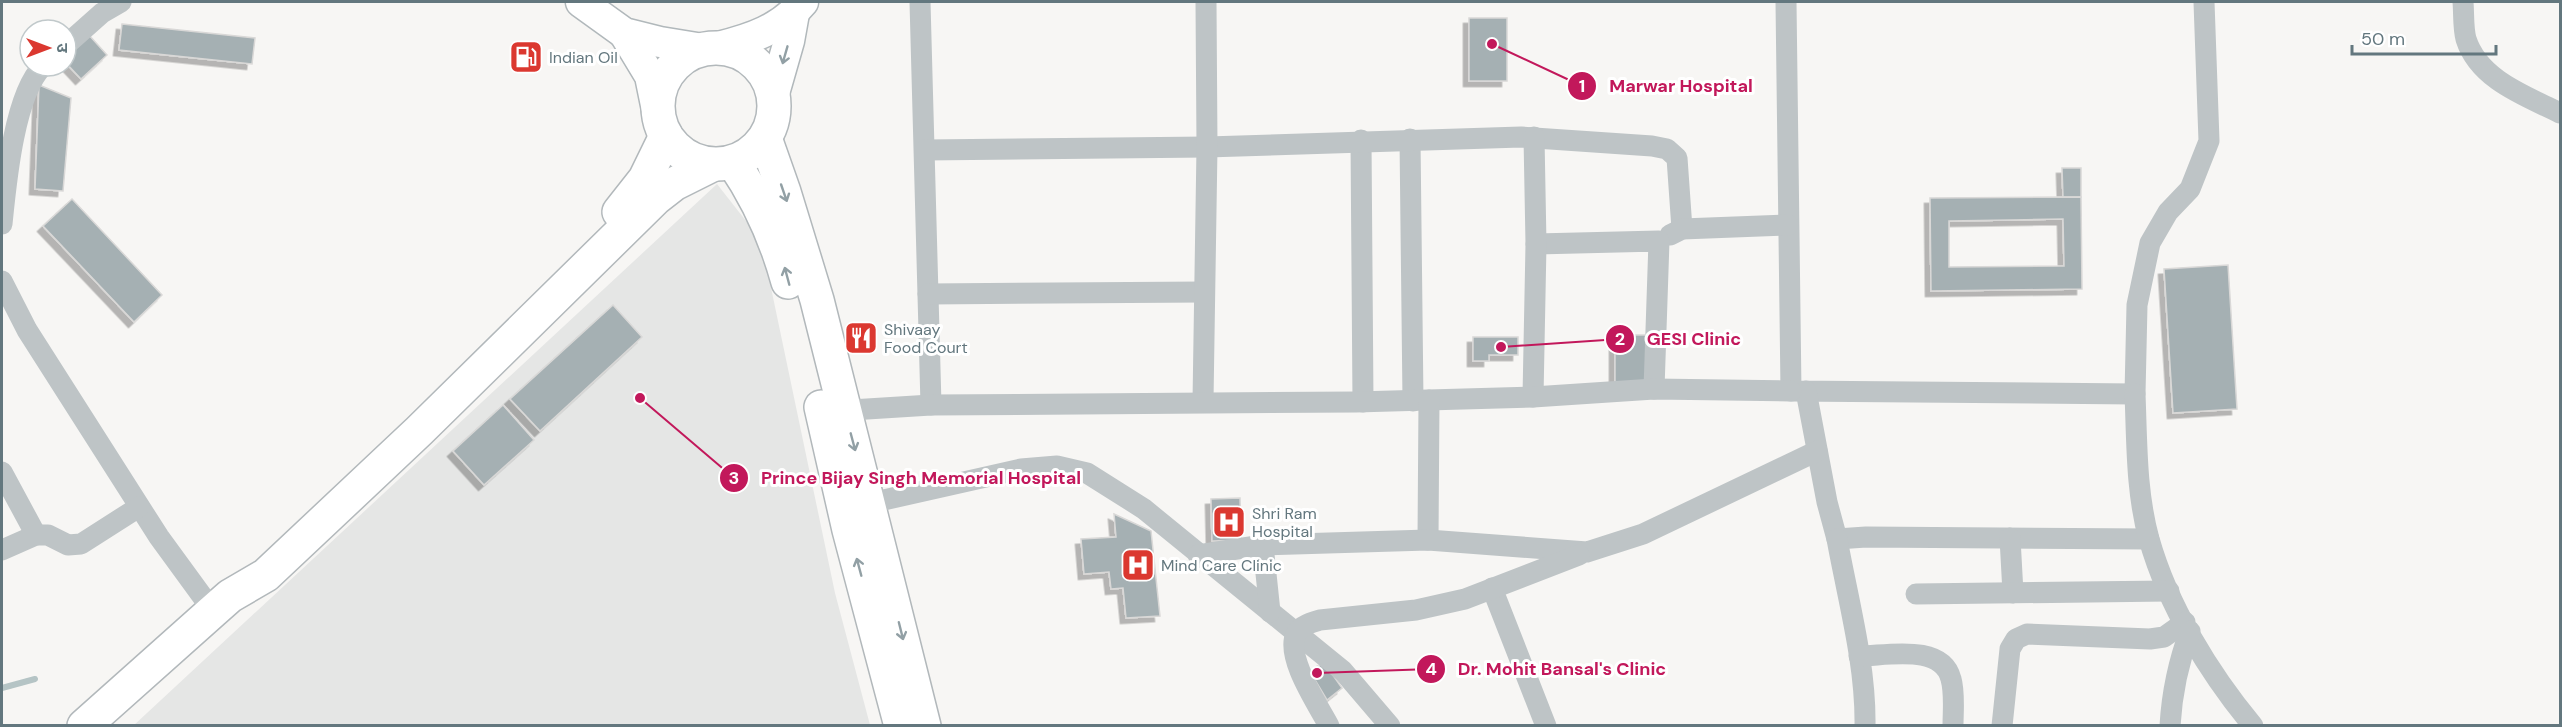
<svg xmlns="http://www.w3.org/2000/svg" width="2562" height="727" font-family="'DM Sans','Noto Sans Devanagari',sans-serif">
  <defs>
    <filter id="shadow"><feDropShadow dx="-5.5" dy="5.5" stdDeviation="0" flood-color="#0004"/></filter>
  </defs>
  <rect width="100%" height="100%" fill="#f7f6f4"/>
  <polygon fill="#e5e6e5" points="717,184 761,240 835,593 870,725 133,726"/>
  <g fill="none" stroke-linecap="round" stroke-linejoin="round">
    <polyline stroke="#b5c4c5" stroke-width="6" points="2,688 35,679"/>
  </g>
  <g fill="#a5b0b3" stroke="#d9d8d7" stroke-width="1.5" fill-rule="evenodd" filter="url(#shadow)">
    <rect x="1469" y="18" width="38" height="63"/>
    <polygon points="122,24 255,38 252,64 119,50"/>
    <polygon points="88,34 107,55 81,79 66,63 66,54"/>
    <polygon points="39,85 71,98 63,191 35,189"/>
    <polygon points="2062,168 2081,168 2081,197 2063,197"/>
    <path d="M2081,197L2082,289L1931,291L1930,198ZM2063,219L2064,266L1949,267V221Z"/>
    <polygon points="72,199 162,295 134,322 43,226"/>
    <polygon points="2228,265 2237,409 2173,413 2164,269"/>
    <polygon points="613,305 642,337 540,431 510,399"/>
    <polygon points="1615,335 1648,335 1649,385 1615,385"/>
    <polygon points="1473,337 1518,337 1518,355 1489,355 1489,361 1473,361"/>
    <polygon points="503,405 534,440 484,485 453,451"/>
    <polygon points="1240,498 1241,540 1212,541 1211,499"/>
    <polygon points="1114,514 1151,531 1160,616 1126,618 1123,588 1111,589 1109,572 1084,574 1081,539 1116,537"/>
    <polygon points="1323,661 1342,688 1327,700 1312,675"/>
  </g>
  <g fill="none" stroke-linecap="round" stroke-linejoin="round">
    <g stroke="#b1b8bb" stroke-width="33">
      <g id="secondary">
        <polyline points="581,2 624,33 660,42 703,49"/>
        <polyline points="624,33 650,76 658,115"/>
        <path d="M718,47C751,39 781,29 803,2"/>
        <polyline points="773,97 789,41 794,13"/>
      </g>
    </g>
    <g stroke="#b2b8bb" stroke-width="36">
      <g id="primary">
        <circle cx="716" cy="106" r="58"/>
        <polyline points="765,138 784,192 817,300 924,726"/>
        <path d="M733,162C759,200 776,238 788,282"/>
        <polyline points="619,212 645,179 666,136"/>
        <polyline points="821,407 849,530 901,726"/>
        <polyline points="84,726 213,611 230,596 266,575 419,431 656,198 674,184 712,165"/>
      </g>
    </g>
    <g stroke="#bec4c6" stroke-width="21">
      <polyline points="920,2 931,405"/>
      <polyline points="1786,2 1791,391 2135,394 2137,305 2150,243 2168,212 2190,189 2209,141 2204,2"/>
      <path d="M2463,2C2464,14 2463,28 2466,39C2479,80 2526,96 2560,113"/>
      <polyline points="66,45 102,13 121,2"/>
      <polyline points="1410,139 1413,401"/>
      <polyline points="1361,140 1363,402"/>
      <polyline points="925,150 1207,147 1521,137 1652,146 1667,149 1677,158 1682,229"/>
      <path d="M2,224C6,184 14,94 43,66"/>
      <polyline points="1670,235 1682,229 1788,225"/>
      <polyline points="1536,244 1659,241 1654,389"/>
      <polyline points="2,281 27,330 159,537 213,611"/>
      <polyline points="928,294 1204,292"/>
      <polyline points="1806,391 1827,502 1837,539 1866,537 2149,539"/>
      <path d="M2135,394C2137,442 2136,492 2149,539C2168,606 2209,673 2253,726"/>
      <polyline points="1533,397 1536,244 1534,137"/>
      <polyline points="1203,401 1207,147 1206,2"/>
      <polyline points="835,411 931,405 1356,402 1533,397 1654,389 1791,391"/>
      <polyline points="2,472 36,535"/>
      <polyline points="857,506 1021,469 1057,466 1087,473 1144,509 1343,671 1390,726"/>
      <polyline points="2010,538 2013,593"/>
      <path d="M1837,539C1848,600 1866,664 1865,726"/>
      <polyline points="1428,540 1429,400"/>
      <polyline points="1263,545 1270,612"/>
      <polyline points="2,550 36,535 48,535 68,545 81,544 139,507"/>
      <polyline points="1198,555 1263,545 1428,540 1587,552 1643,534 1817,451"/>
      <polyline points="1492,588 1546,726"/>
      <polyline points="1916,594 2169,591"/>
      <path d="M1859,656C1886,656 1942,643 1951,679C1955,693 1953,711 1953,726"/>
      <path d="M1329,726C1318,705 1285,657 1296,634C1300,626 1312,622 1320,620L1416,610L1465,599L1579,555"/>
      <polyline points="2002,726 2010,649 2016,639 2027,634 2150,639 2164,637 2185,622"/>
      <path d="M2170,726C2172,691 2178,663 2190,631"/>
    </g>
    <use href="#secondary" stroke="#fff" stroke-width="30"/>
    <use href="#primary" stroke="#fff" stroke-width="33"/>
  </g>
  <defs><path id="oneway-shaft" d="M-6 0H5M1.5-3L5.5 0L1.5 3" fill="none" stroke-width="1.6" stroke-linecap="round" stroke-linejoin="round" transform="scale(1.5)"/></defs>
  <g stroke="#92a0a5">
    <use href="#oneway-shaft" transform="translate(785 55) rotate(106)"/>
    <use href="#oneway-shaft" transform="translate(784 193) rotate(71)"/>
    <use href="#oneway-shaft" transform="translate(787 276) rotate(-105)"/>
    <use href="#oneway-shaft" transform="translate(853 442) rotate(75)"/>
    <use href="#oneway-shaft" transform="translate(859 567) rotate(-105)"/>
    <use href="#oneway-shaft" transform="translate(901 631) rotate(76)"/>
  </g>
  <defs>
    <g id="fuel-square" transform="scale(1.725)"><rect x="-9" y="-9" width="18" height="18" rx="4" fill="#db3830" stroke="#fff"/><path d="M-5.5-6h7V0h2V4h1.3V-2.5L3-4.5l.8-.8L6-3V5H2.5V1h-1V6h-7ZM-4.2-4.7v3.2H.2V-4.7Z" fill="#fff"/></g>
    <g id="restaurant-square" transform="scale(1.725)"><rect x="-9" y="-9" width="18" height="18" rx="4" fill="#db3830" stroke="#fff"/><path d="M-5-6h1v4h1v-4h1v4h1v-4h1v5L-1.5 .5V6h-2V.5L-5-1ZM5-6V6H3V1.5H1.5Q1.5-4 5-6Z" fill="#fff"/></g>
    <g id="hospital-square" transform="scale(1.725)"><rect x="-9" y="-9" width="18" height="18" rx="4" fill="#db3830" stroke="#fff"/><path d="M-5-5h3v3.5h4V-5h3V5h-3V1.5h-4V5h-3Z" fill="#fff"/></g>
  </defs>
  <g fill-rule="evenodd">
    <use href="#fuel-square" x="526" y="57"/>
    <use href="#restaurant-square" x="861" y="338"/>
    <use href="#hospital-square" x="1229" y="522"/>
    <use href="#hospital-square" x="1138" y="565"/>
  </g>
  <g text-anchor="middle" stroke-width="6" stroke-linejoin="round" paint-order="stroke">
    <g font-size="16" fill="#63777e" stroke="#fff" text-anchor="start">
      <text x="549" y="63">Indian Oil</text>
      <text x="884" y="335">Shivaay<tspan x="884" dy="18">Food Court</tspan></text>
      <text x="1252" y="519">Shri Ram<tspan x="1252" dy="18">Hospital</tspan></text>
      <text x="1161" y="571">Mind Care Clinic</text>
    </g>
  </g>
  <path fill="none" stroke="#c2185b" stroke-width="2" d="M1492 44L1582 86M1501 347L1620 339M640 398L734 478M1317 673L1431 669"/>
  <g fill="#c2185b" stroke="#fff" stroke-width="2">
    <circle cx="1492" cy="44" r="6"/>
    <circle cx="1501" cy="347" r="6"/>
    <circle cx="640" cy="398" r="6"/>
    <circle cx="1317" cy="673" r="6"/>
    <circle cx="1582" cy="86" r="15"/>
    <circle cx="1620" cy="339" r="15"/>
    <circle cx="734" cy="478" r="15"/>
    <circle cx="1431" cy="669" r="15"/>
  </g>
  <g font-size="18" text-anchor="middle" font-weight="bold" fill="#fff">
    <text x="1582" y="92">1</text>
    <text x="1620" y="345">2</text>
    <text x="734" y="484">3</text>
    <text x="1431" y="675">4</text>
  </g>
  <g font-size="18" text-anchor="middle" font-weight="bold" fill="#c2185b" stroke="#fff" stroke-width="6" stroke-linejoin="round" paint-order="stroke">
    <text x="1681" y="92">Marwar Hospital</text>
    <text x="1694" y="345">GESI Clinic</text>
    <text x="921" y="484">Prince Bijay Singh Memorial Hospital</text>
    <text x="1562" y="675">Dr. Mohit Bansal's Clinic</text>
  </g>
  <rect width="2562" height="727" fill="none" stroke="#63777e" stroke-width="6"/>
  <g transform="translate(48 48) rotate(90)"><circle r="28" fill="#ffffff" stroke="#c1c9cb" stroke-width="1.5"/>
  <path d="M0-4.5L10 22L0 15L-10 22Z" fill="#db3830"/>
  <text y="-9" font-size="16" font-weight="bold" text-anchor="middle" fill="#63777e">उ</text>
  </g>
  <path d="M2352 45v9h144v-9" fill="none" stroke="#63777e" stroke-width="3"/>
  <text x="2361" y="45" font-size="18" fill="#63777e" stroke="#ffffff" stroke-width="4.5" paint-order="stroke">50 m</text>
</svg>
